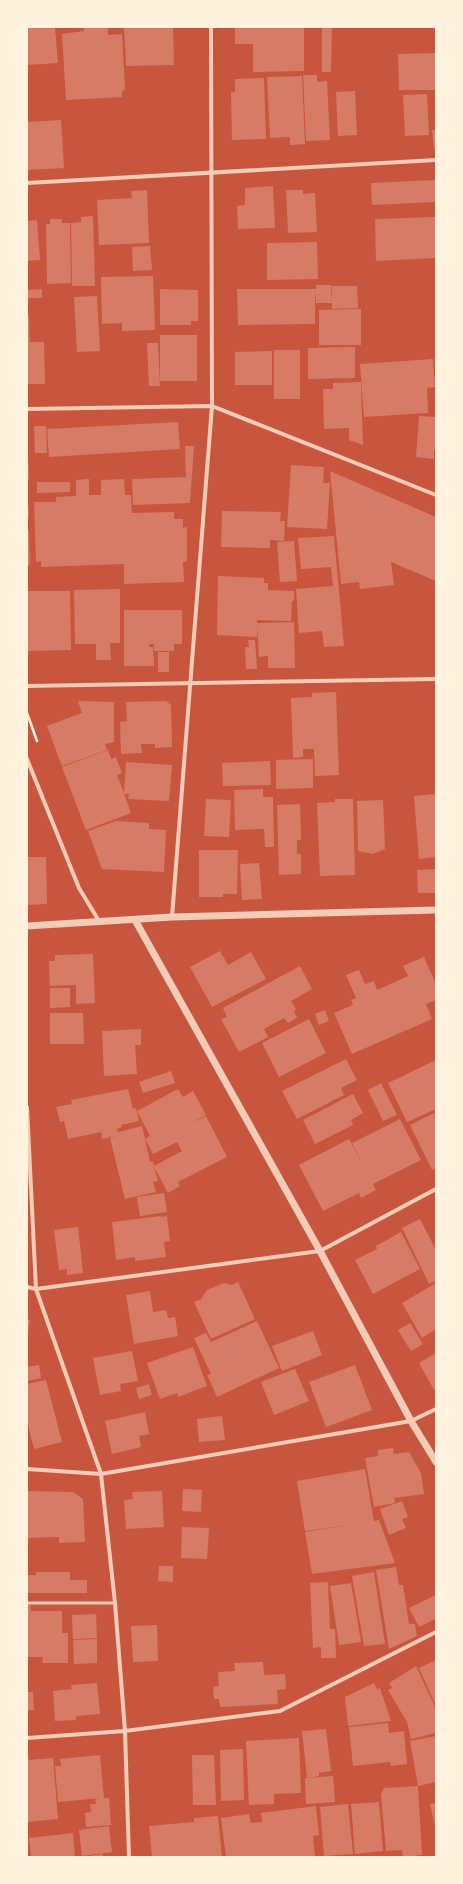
<svg xmlns="http://www.w3.org/2000/svg" width="463" height="1884" font-family="'Public Sans',sans-serif">
  <rect width="100%" height="100%" fill="#c8553d"/>
  <g fill="#d67c66" fill-rule="evenodd">
    <polygon points="27,27 55,28 58,63 27,65"/>
    <polygon points="84,27 108,27 108,35 122,34 125,90 122,91 122,97 66,100 62,34 84,31"/>
    <polygon points="124,27 173,27 174,65 126,66"/>
    <polygon points="235,27 304,27 304,71 253,72 253,44 235,44"/>
    <polygon points="322,27 332,27 331,72 322,72"/>
    <polygon points="436,53 436,90 399,90 398,54"/>
    <polygon points="303,75 317,75 317,82 327,81 330,140 306,141"/>
    <polygon points="302,76 305,144 290,145 290,137 270,138 267,77"/>
    <polygon points="264,78 266,139 232,140 231,92 235,92 235,79"/>
    <polygon points="355,91 357,135 338,136 336,92"/>
    <polygon points="427,94 429,135 405,136 403,95"/>
    <polygon points="61,120 64,168 27,170 27,122"/>
    <polygon points="432,130 436,130 436,149 434,149"/>
    <polygon points="436,180 436,202 372,205 371,183"/>
    <polygon points="273,186 275,228 238,229 237,206 245,205 245,188"/>
    <polygon points="147,190 149,243 99,245 97,200 132,198 131,191"/>
    <polygon points="286,190 303,190 303,194 315,193 317,232 288,233"/>
    <polygon points="93,216 95,286 72,286 71,223 81,222 81,217"/>
    <polygon points="436,217 436,258 376,261 375,219"/>
    <polygon points="50,219 62,219 62,223 70,223 71,283 47,284 46,224 50,224"/>
    <polygon points="37,220 40,260 27,261 27,221"/>
    <polygon points="317,242 318,279 267,280 267,243"/>
    <polygon points="150,246 152,270 133,271 132,247"/>
    <polygon points="153,276 155,330 122,331 122,323 102,324 101,277"/>
    <polygon points="316,285 331,285 332,303 316,303 315,290 315,324 238,325 237,289 316,289"/>
    <polygon points="332,286 357,286 358,308 332,309"/>
    <polygon points="42,289 42,298 28,298 27,290"/>
    <polygon points="160,289 198,290 198,321 191,321 191,325 160,325"/>
    <polygon points="97,296 100,351 77,352 74,297"/>
    <polygon points="361,309 361,345 319,345 319,310"/>
    <polygon points="27,317 29,317 30,342 44,342 45,384 27,384"/>
    <rect x="160" y="335" width="37" height="46"/>
    <polygon points="147,343 158,343 160,386 149,386"/>
    <polygon points="355,347 355,378 308,379 308,348"/>
    <rect x="274" y="350" width="26" height="49"/>
    <polygon points="272,351 272,385 235,385 235,352"/>
    <polygon points="433,359 435,387 427,388 428,413 364,417 360,364"/>
    <polygon points="361,382 363,445 349,440 349,428 324,429 323,389 333,389 333,383"/>
    <polygon points="419,416 436,417 436,450 434,450 434,459 416,457"/>
    <polygon points="178,422 180,449 49,457 47,429"/>
    <polygon points="34,426 46,426 47,453 35,453"/>
    <polygon points="185,446 194,446 190,503 133,505 132,479 186,477"/>
    <polygon points="27,457 28,457 29,479 27,479"/>
    <polygon points="291,465 324,467 323,483 330,483 327,529 287,527"/>
    <polygon points="330,471 436,517 436,581 391,562 394,585 360,589 359,582 341,584"/>
    <polygon points="89,479 89,495 101,495 101,480 124,479 125,495 131,495 132,513 174,512 174,519 183,519 183,528 187,527 187,561 183,562 184,582 124,584 124,564 41,567 41,561 36,562 34,502 56,502 56,497 76,496 76,480"/>
    <polygon points="37,482 70,482 70,492 37,493"/>
    <polygon points="27,491 29,516 27,516"/>
    <polygon points="222,511 281,512 280,521 285,521 284,541 270,540 270,548 221,547"/>
    <polygon points="27,530 29,530 30,565 27,565"/>
    <polygon points="334,536 344,646 324,647 322,631 299,633 296,589 333,586 331,567 301,569 298,538"/>
    <polygon points="294,541 297,581 280,582 277,542"/>
    <polygon points="218,576 264,578 264,583 268,583 268,590 294,591 294,601 292,601 291,621 257,620 257,623 294,622 295,668 268,668 268,656 259,657 257,624 257,637 217,635"/>
    <polygon points="120,589 120,643 110,643 111,660 96,660 96,644 75,644 74,590"/>
    <polygon points="27,591 70,591 71,650 27,651"/>
    <polygon points="124,610 149,610 149,647 153,647 154,666 124,666"/>
    <polygon points="149,610 182,610 182,644 174,644 174,651 154,651 154,644 149,644"/>
    <polygon points="248,640 255,640 257,669 246,669 245,647 249,647"/>
    <rect x="158" y="652" width="11" height="20"/>
    <polygon points="336,692 339,775 315,776 314,749 303,749 303,757 293,758 291,698 312,697 312,693"/>
    <polygon points="78,701 114,702 114,742 105,744 107,750 62,766 47,726 82,713"/>
    <polygon points="166,701 171,705 172,747 155,748 155,744 141,744 142,753 121,754 120,722 127,721 126,702"/>
    <polygon points="108,750 111,759 116,757 122,773 117,775 124,793 126,762 172,765 169,801 128,799 129,794 124,794 131,813 86,830 62,767"/>
    <polygon points="313,759 313,788 276,789 276,760"/>
    <polygon points="270,761 271,785 223,786 222,763"/>
    <polygon points="263,789 263,797 273,797 274,847 265,847 264,829 235,830 234,790"/>
    <polygon points="436,794 436,857 419,859 414,796"/>
    <polygon points="206,799 231,800 229,837 204,836"/>
    <polygon points="335,799 353,799 355,875 320,876 317,803 335,802"/>
    <polygon points="383,800 385,849 373,854 358,851 357,801"/>
    <polygon points="300,804 301,840 297,840 297,854 301,854 301,874 279,875 277,805"/>
    <polygon points="116,821 149,823 149,829 166,830 164,872 102,869 88,831"/>
    <polygon points="199,850 238,850 237,894 223,894 223,897 199,897"/>
    <polygon points="27,857 46,857 47,904 27,905"/>
    <polygon points="259,863 262,899 242,900 240,864"/>
    <polygon points="436,869 436,893 418,893 417,870"/>
    <polygon points="220,951 228,965 251,952 266,979 212,1007 190,967"/>
    <polygon points="93,954 95,1003 76,1004 76,985 50,986 49,961 55,961 55,955"/>
    <polygon points="424,957 436,984 436,1000 426,1004 432,1019 352,1054 334,1013 353,1005 351,1000 356,998 346,975 359,970 365,984 374,981 377,990 408,976 403,966"/>
    <polygon points="300,966 312,989 291,1001 296,1009 294,1011 297,1018 288,1023 284,1018 264,1029 268,1037 239,1052 221,1019 227,1017 223,1008"/>
    <polygon points="50,988 70,988 70,1007 50,1008"/>
    <polygon points="325,1010 329,1021 319,1025 315,1014"/>
    <polygon points="50,1013 83,1013 84,1044 50,1044"/>
    <polygon points="309,1019 326,1053 279,1077 262,1043"/>
    <polygon points="141,1029 141,1045 135,1045 137,1074 104,1076 102,1031"/>
    <polygon points="346,1059 357,1080 341,1088 344,1095 297,1119 282,1091"/>
    <polygon points="436,1060 436,1109 407,1122 388,1083"/>
    <polygon points="171,1071 175,1083 143,1093 139,1082"/>
    <polygon points="381,1083 397,1115 383,1121 368,1090"/>
    <path d="M128,1089L133,1109L136,1108L139,1121L121,1125L122,1127L117,1129L118,1132L142,1126L145,1139L150,1136L137,1111L178,1089L183,1097L193,1091L206,1115L189,1124L206,1116L227,1157L178,1182L180,1186L168,1193L154,1167L158,1181L153,1182L156,1192L125,1199L110,1138L116,1136V1132V1136L102,1139L101,1132L68,1139L64,1121L60,1122L56,1107L72,1104L71,1100ZM145,1139L153,1154L177,1142L182,1151L154,1166L153,1161L150,1162Z"/>
    <polygon points="353,1094 363,1113 351,1120 353,1125 315,1144 303,1120"/>
    <polygon points="436,1112 436,1168 432,1170 410,1125"/>
    <polygon points="400,1119 421,1160 373,1184 376,1190 361,1198 359,1193 323,1211 299,1165 349,1139 365,1169 352,1143"/>
    <polygon points="164,1193 167,1212 140,1216 137,1197"/>
    <polygon points="161,1216 161,1217 167,1216 170,1241 164,1242 166,1257 135,1261 135,1257 116,1260 112,1222"/>
    <polygon points="420,1219 436,1250 436,1281 429,1284 402,1228"/>
    <polygon points="78,1227 83,1273 67,1275 67,1269 59,1270 54,1230"/>
    <polygon points="401,1232 420,1269 373,1294 355,1260 377,1249 376,1246"/>
    <polygon points="238,1282 255,1319 211,1339 194,1302 201,1299 207,1290 224,1283 232,1285"/>
    <polygon points="436,1283 436,1329 422,1338 402,1303"/>
    <polygon points="150,1291 153,1312 166,1310 168,1318 175,1317 178,1336 134,1344 126,1295"/>
    <polygon points="27,1319 30,1320 28,1332 27,1332"/>
    <polygon points="257,1321 279,1368 217,1397 207,1375 211,1374 194,1338 206,1333 211,1342"/>
    <polygon points="410,1323 423,1344 411,1351 398,1330"/>
    <polygon points="313,1331 322,1355 282,1371 272,1346"/>
    <polygon points="193,1347 207,1386 178,1397 177,1393 160,1399 147,1363"/>
    <polygon points="132,1351 138,1381 120,1384 121,1391 100,1395 93,1358"/>
    <polygon points="436,1353 436,1389 434,1390 419,1363"/>
    <polygon points="39,1365 41,1378 27,1381 27,1367"/>
    <polygon points="355,1365 372,1410 326,1427 309,1382"/>
    <polygon points="295,1369 309,1401 274,1415 261,1382"/>
    <polygon points="46,1380 62,1442 34,1449 27,1421 27,1384"/>
    <polygon points="149,1384 152,1395 139,1399 136,1388"/>
    <polygon points="145,1412 149,1434 139,1436 141,1447 112,1454 105,1421"/>
    <polygon points="222,1416 225,1440 199,1442 197,1419"/>
    <polygon points="393,1448 394,1454 409,1452 421,1473 424,1494 394,1498 395,1503 374,1507 365,1458 378,1456 378,1450"/>
    <polygon points="365,1469 374,1521 379,1520 395,1563 312,1574 305,1532 349,1525 305,1531 297,1481"/>
    <polygon points="183,1489 202,1490 201,1512 182,1511"/>
    <polygon points="27,1491 73,1492 83,1499 85,1542 59,1543 59,1537 27,1538"/>
    <polygon points="162,1491 164,1527 126,1529 124,1500 133,1499 132,1492"/>
    <polygon points="402,1501 408,1517 402,1519 406,1528 389,1535 380,1509"/>
    <polygon points="182,1527 209,1528 207,1559 181,1558"/>
    <polygon points="159,1566 173,1566 173,1582 158,1581"/>
    <polygon points="396,1567 399,1585 403,1585 409,1624 415,1624 417,1636 389,1649 376,1570"/>
    <polygon points="36,1572 70,1572 70,1580 87,1580 87,1593 27,1593 27,1575 36,1575"/>
    <polygon points="374,1572 385,1644 364,1646 352,1576"/>
    <polygon points="328,1582 330,1629 335,1629 336,1658 321,1658 321,1647 313,1648 310,1583"/>
    <polygon points="351,1583 361,1642 339,1645 330,1586"/>
    <polygon points="436,1595 436,1619 419,1627 409,1608"/>
    <polygon points="27,1605 31,1605 31,1611 62,1611 62,1633 68,1633 68,1663 42,1663 43,1657 27,1657"/>
    <polygon points="96,1614 97,1638 73,1639 72,1615"/>
    <polygon points="157,1625 158,1661 133,1662 131,1626"/>
    <polygon points="97,1639 97,1663 74,1664 73,1640"/>
    <polygon points="436,1660 436,1706 419,1668"/>
    <polygon points="263,1662 264,1675 285,1674 286,1689 277,1690 278,1704 220,1707 219,1699 214,1699 213,1687 219,1686 218,1672 235,1671 234,1663"/>
    <polygon points="416,1666 436,1709 436,1733 411,1739 407,1722 388,1690 392,1688 389,1683"/>
    <polygon points="97,1683 100,1714 76,1716 76,1720 55,1721 53,1691 72,1689 71,1685"/>
    <polygon points="374,1683 377,1689 380,1688 391,1721 348,1726 345,1697"/>
    <polygon points="27,1692 33,1692 34,1710 27,1710"/>
    <polygon points="388,1723 389,1733 404,1731 407,1764 391,1766 390,1762 353,1766 349,1727"/>
    <polygon points="326,1729 331,1771 319,1773 319,1776 307,1778 302,1731"/>
    <polygon points="436,1736 436,1782 418,1786 410,1741"/>
    <polygon points="299,1738 301,1793 274,1794 274,1804 249,1805 246,1741"/>
    <polygon points="243,1749 244,1800 221,1801 220,1750"/>
    <polygon points="27,1753 29,1760 53,1758 58,1819 27,1822"/>
    <polygon points="100,1755 104,1798 109,1798 111,1825 86,1827 85,1813 91,1812 90,1804 96,1804 95,1799 101,1798 58,1802 55,1766 61,1766 60,1759"/>
    <polygon points="192,1755 214,1755 216,1805 193,1805"/>
    <polygon points="333,1776 335,1802 306,1804 305,1778"/>
    <polygon points="418,1786 422,1855 403,1857 402,1850 386,1851 381,1795 384,1788"/>
    <polygon points="379,1802 383,1851 355,1854 351,1804"/>
    <polygon points="436,1803 436,1826 435,1826 430,1804"/>
    <polygon points="348,1804 353,1854 324,1856 320,1807"/>
    <polygon points="316,1806 319,1835 313,1836 315,1857 226,1857 221,1818 249,1814 251,1823 262,1822 261,1813"/>
    <polygon points="218,1816 222,1857 152,1857 149,1826 194,1822 194,1818"/>
    <polygon points="109,1826 112,1852 82,1856 79,1830"/>
    <polygon points="73,1833 75,1857 31,1857 29,1838"/>
    <polygon points="103,1854 103,1857 88,1857 88,1856"/>
  </g>
  <g fill="none" stroke-linecap="round" stroke-linejoin="round">
    <polyline stroke="#fff3e0" stroke-width="2.5" points="27,713 37,741"/>
    <polyline stroke="#f1ccb7" stroke-width="3" points="27,1603 115,1603"/>
    <g stroke="#f1ccb7" stroke-width="4">
      <polyline points="27,183 436,160"/>
      <polyline points="27,409 212,406 436,495"/>
      <polyline points="27,686 436,679"/>
      <polyline points="27,759 79,888 99,921"/>
      <polyline points="172,917 212,406 211,27"/>
      <polyline points="27,1107 36,1289 101,1474 115,1603 125,1731 129,1857"/>
      <polyline points="27,1287 36,1289 320,1251 436,1189"/>
      <polyline points="27,1469 101,1474 411,1421 436,1409"/>
      <polyline points="27,1738 125,1731 280,1711 436,1632"/>
    </g>
    <g stroke="#f1ccb7" stroke-width="7">
      <polyline points="135,920 320,1251 411,1421 436,1462"/>
      <polyline points="27,926 172,917 436,910"/>
    </g>
  </g>
  <rect width="463" height="1884" fill="none" stroke="#fff3e0" stroke-width="56"/>
</svg>
